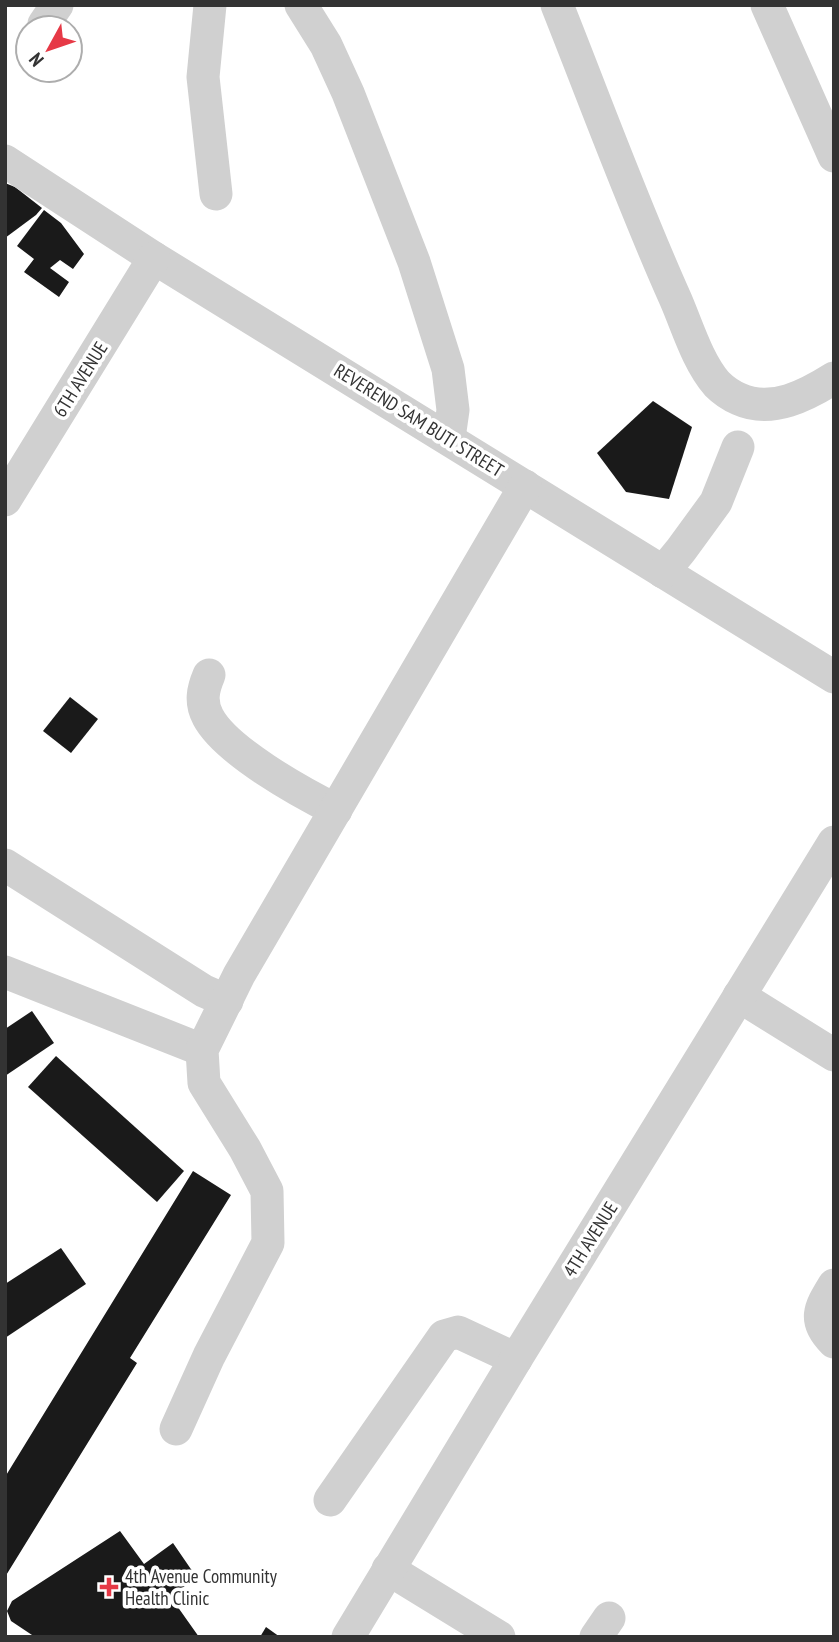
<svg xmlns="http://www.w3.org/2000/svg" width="839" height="1642" font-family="'PT Sans Narrow',sans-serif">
  <rect width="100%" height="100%" fill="#fff"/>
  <g fill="#1a1a1a">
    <polygon points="5,183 15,187 42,208 36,215 5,238"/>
    <polygon points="44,210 61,223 84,254 73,269 60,260 50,268 69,282 59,297 24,272 34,259 17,246"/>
    <polygon points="653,401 692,427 669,499 626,492 597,453"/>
    <polygon points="70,697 98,719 71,753 43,731"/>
    <polygon points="32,1011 54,1043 5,1076 5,1029"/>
    <polygon points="56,1056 184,1171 157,1202 28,1087"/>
    <polygon points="193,1171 231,1195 130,1358 137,1363 5,1577 5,1477"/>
    <polygon points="61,1248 86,1284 5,1338 5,1284"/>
    <polygon points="120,1531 144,1564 173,1543 197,1578 170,1596 199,1637 35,1637 11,1621 7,1611 12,1601"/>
    <polygon points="266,1627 280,1637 260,1637"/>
  </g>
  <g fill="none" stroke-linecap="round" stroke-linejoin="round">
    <g stroke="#d0d0d0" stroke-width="33">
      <polyline points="210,5 203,77 216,194"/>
      <polyline points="301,5 326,45 348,93 414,262 448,369 453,410 449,438"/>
      <path d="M557,5C596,103 632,202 675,298C687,325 697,361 717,384C722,389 732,396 739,399C772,414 807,395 834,378"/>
      <polyline points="767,5 834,156"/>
      <polyline points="44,24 57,5"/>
      <polyline points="5,161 154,258 834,677"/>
      <polyline points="5,500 154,258"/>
      <polyline points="663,572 681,550 716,502 738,447"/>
      <path d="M209,675C203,689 200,702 208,717C226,751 300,792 336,810"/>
      <polyline points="5,865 204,991 227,1001"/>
      <polyline points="5,972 202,1050"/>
      <polyline points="739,996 834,1055"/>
      <path d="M834,1285C820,1308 812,1320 834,1342"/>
      <polyline points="176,1429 209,1356 268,1243 267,1191 245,1149 204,1083 202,1050 239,975 525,486"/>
      <polyline points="330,1500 444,1336 458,1332 516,1359"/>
      <polyline points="388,1569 499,1637"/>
      <polyline points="348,1637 516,1359 834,842"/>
      <polyline points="596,1637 609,1618"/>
    </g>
  </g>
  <path fill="#e63946" stroke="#fff" stroke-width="2.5" d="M105.5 1576.5h7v7h7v7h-7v7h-7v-7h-7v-7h7z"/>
  <g text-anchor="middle" stroke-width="7" stroke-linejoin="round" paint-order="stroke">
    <g font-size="19" fill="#333" stroke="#fff">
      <text transform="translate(80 379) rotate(-58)" y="7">6TH AVENUE</text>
      <text transform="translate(419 420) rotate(32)" y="7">REVEREND SAM BUTI STREET</text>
      <text transform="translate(590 1239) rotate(-58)" y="7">4TH AVENUE</text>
    </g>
    <g font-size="19" fill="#333" stroke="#fff" text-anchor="start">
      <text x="125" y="1583">4th Avenue Community<tspan x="125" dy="22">Health Clinic</tspan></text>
    </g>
  </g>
  <rect width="839" height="1642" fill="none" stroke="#333333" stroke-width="14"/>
  <g transform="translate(49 49) rotate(230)"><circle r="33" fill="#ffffff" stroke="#adadad" stroke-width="2"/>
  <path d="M0-5L12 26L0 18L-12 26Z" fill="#e63946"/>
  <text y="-10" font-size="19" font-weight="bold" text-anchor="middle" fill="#333333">N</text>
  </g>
</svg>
